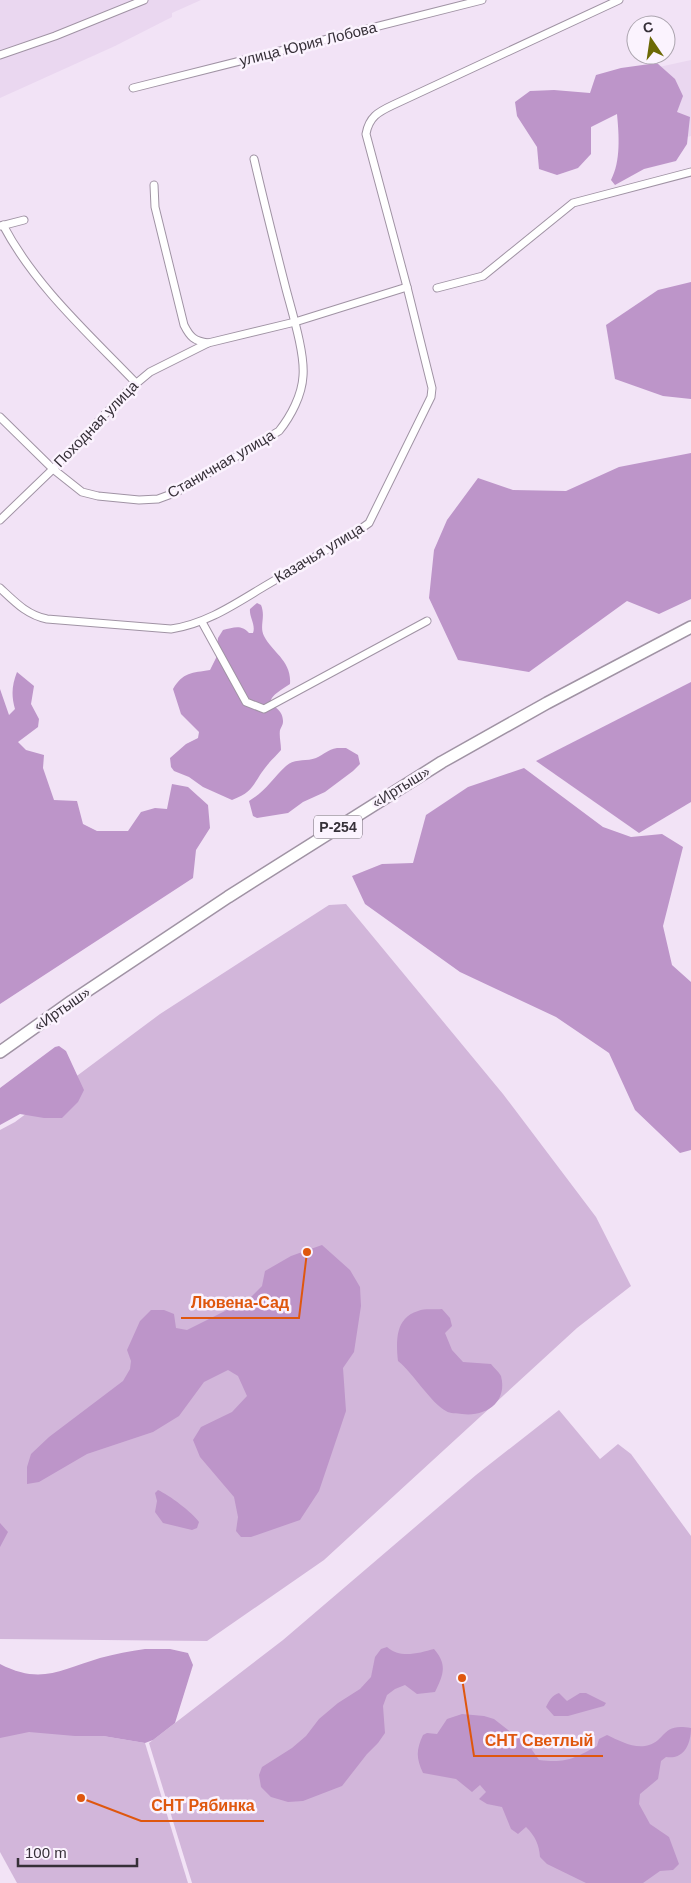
<svg xmlns="http://www.w3.org/2000/svg" width="691" height="1883" font-family="Arial,sans-serif">
  <rect width="100%" height="100%" fill="#f2e3f6"/>
  <g fill="#ead7f0">
    <polygon points="0,0 201,0 172,13 172,17 115,46 0,98"/>
    <polygon points="691,60 691,136 676,140 659,67"/>
  </g>
  <g fill="#d2b6da">
    <polygon points="346,904 503,1094 596,1217 631,1286 577,1328 324,1560 207,1641 0,1639 0,1130 15,1122 160,1014 329,905"/>
    <polygon points="559,1410 600,1459 618,1444 631,1454 691,1536 691,1883 192,1883 149,1743 283,1640 476,1475"/>
    <polygon points="19,1727 103,1736 145,1743 188,1883 17,1883 0,1852 0,1732"/>
  </g>
  <g fill="#bd95c9">
    <path d="M657,63L675,79L683,96L677,112L690,117L687,144L676,161L644,169L615,185L611,180C621,161 619,135 617,114L591,127V154L578,168L557,175L539,169L537,147L517,116L515,102L530,91L554,90L590,93L596,75L621,68Z"/>
    <polygon points="691,282 691,399 663,396 615,379 606,325 658,290"/>
    <polygon points="691,453 691,599 659,614 627,601 529,672 458,660 429,598 434,550 447,520 478,478 513,490 566,491 619,467"/>
    <path d="M257,603L261,605C266,617 259,626 264,636C272,652 292,661 290,684C251,708 284,701 283,722C283,725 281,727 280,730C279,736 281,743 281,750C276,756 270,761 265,768C252,785 254,792 232,800L203,787L189,777L174,771L171,767L170,758L186,744L198,738L199,732L181,714L173,689C183,672 192,673 210,670L216,658L218,638L223,630C233,628 241,624 249,633H253C256,625 249,617 250,609Z"/>
    <path d="M17,672L34,686L31,704L39,719L38,727L18,742L26,750L44,755L43,768L54,800L77,801L83,824L97,831H128L141,812L155,808L167,809L172,784L188,787L208,805L210,828L196,850L193,878L0,1004V689L9,715L15,709C11,695 12,685 17,672Z"/>
    <polygon points="691,682 691,802 639,833 536,761"/>
    <path d="M337,748H346L358,755L360,764L353,771L325,792L303,802L288,813L257,818L253,816L249,801C266,791 272,779 286,766C295,758 306,762 316,758C325,754 327,750 337,748Z"/>
    <polygon points="524,768 603,827 631,837 662,834 683,847 663,926 672,965 691,982 691,1150 680,1153 635,1110 609,1053 556,1017 460,972 365,904 352,876 382,864 413,863 426,815 468,787"/>
    <polygon points="59,1046 66,1051 84,1090 78,1102 62,1118 44,1118 20,1114 0,1125 0,1088 55,1047"/>
    <polygon points="322,1245 350,1270 360,1287 361,1306 354,1352 343,1368 346,1411 319,1491 300,1520 251,1537 241,1537 236,1531 238,1517 234,1497 200,1457 193,1440 201,1427 232,1412 247,1396 238,1376 228,1370 204,1382 179,1416 153,1432 87,1454 39,1482 27,1484 27,1467 31,1454 49,1437 123,1381 130,1369 131,1361 127,1350 140,1321 151,1310 164,1310 174,1314 176,1328 187,1330 249,1299 262,1286 265,1271 291,1256"/>
    <path d="M442,1309L450,1318L452,1326L445,1333L452,1350L463,1362L491,1364C494,1368 499,1372 501,1376C508,1403 485,1417 462,1414C457,1413 450,1414 446,1411C431,1403 414,1374 398,1361C396,1341 395,1318 418,1311C425,1308 435,1310 442,1309Z"/>
    <path d="M158,1490C169,1495 192,1512 199,1522L197,1528L192,1530L163,1523L155,1512L157,1501L155,1493Z"/>
    <polygon points="0,1523 8,1532 0,1547"/>
    <path d="M387,1647C400,1659 419,1653 434,1649C448,1665 443,1675 435,1692L417,1694L405,1685L395,1689L387,1695L383,1706L385,1733L378,1743L367,1754L342,1786L303,1801L288,1802L271,1797L261,1787L259,1775L262,1767L292,1748L306,1736L319,1719L338,1703L360,1689L371,1677L375,1657L381,1649Z"/>
    <path d="M145,1649H170L188,1653L193,1665L175,1723L153,1740L145,1743L103,1736H75L29,1732L0,1738V1664C41,1685 60,1670 100,1658C115,1654 130,1651 145,1649Z"/>
    <path d="M559,1693L567,1701L580,1693H586L606,1703L604,1706L568,1716H554L546,1707C549,1701 552,1695 559,1693Z"/>
    <path d="M462,1714L484,1716L494,1719L530,1747L539,1760C567,1763 573,1759 597,1746L599,1739L607,1735C618,1740 632,1748 645,1746C667,1742 660,1722 691,1728C691,1744 684,1760 666,1757L661,1761L658,1779L640,1794L639,1804L650,1824L669,1837L679,1864L673,1870L660,1871L643,1883H586L547,1864L540,1857C539,1844 535,1836 526,1827L518,1834L511,1829L502,1807L487,1804L479,1799L486,1792L480,1785L472,1792L456,1779L423,1773C416,1758 416,1750 423,1735L427,1733L437,1734L447,1719Z"/>
  </g>
  <g fill="none" stroke-linecap="round" stroke-linejoin="round">
    <g stroke="#a093a4" stroke-width="9">
      <g id="minor">
        <polyline points="0,55 55,36 144,0"/>
        <polyline points="133,88 482,0"/>
        <path d="M154,185L155,207L184,325C190,337 194,341 208,343"/>
        <path d="M3,225C35,286 89,334 136,383"/>
        <polyline points="1,226 24,220"/>
        <polyline points="437,288 483,276 573,203 691,172"/>
        <path d="M0,417L53,469L82,492L98,496L139,500L158,499L177,492L279,431C291,416 302,395 303,376C305,353 292,312 286,289C275,246 264,202 254,159"/>
        <polyline points="0,520 53,469 126,392 150,372 208,343 295,322 407,287"/>
        <path d="M0,588C15,602 27,615 47,619L171,629C206,624 235,604 265,586C294,569 323,552 352,535L369,523L431,397L432,388L407,287L366,134C369,117 378,112 393,105L619,0"/>
        <polyline points="202,622 246,702 264,709 427,621"/>
      </g>
    </g>
    <g stroke="#a093a4" stroke-width="14">
      <polyline id="trunk" points="0,1052 72,1001 228,897 442,762 547,703 691,627"/>
    </g>
    <use href="#minor" stroke="#fff" stroke-width="7"/>
    <use href="#trunk" stroke="#fff" stroke-width="11"/>
  </g>
  <g text-anchor="middle" stroke-width="5" stroke-linejoin="round" paint-order="stroke">
    <rect fill="#fbf3fe" stroke="#716a73" stroke-width="1" x="314" y="815.5" width="48" height="23" rx="4"/>
    <g font-size="14" font-weight="bold" fill="#363038">
      <text x="338" y="832">Р-254</text>
    </g>
    <g font-size="15" fill="#363038" stroke="#fbf3fe">
      <text transform="translate(308 44) rotate(-14)" y="5">улица Юрия Лобова</text>
      <text transform="translate(96 424) rotate(-46)" y="5">Походная улица</text>
      <text transform="translate(221 464) rotate(-30)" y="5">Станичная улица</text>
      <text transform="translate(319 553) rotate(-31)" y="5">Казачья улица</text>
      <text transform="translate(401 787) rotate(-32)" y="5">«Иртыш»</text>
      <text transform="translate(62 1009) rotate(-35)" y="5">«Иртыш»</text>
    </g>
  </g>
  <path fill="none" stroke="#df570e" stroke-width="2" d="M307 1252L299 1318H181M462 1678L474 1756H603M81 1798L141 1821H264"/>
  <g fill="#df570e" stroke="#fbf3fe" stroke-width="2">
    <circle cx="307" cy="1252" r="5"/>
    <circle cx="462" cy="1678" r="5"/>
    <circle cx="81" cy="1798" r="5"/>
  </g>
  <g font-size="16" text-anchor="middle" font-weight="bold" fill="#df570e" stroke="#fbf3fe" stroke-width="5" stroke-linejoin="round" paint-order="stroke">
    <text x="240" y="1308">Лювена-Сад</text>
    <text x="539" y="1746">СНТ Светлый</text>
    <text x="203" y="1811">СНТ Рябинка</text>
  </g>
  <g transform="translate(651 40) rotate(347)"><circle r="24" fill="#fbf3fe" stroke="#aca5af"/>
  <path d="M0-4L9 19L0 12L-9 19Z" fill="#6c6905"/>
  <text y="-8" font-size="14" font-weight="bold" text-anchor="middle" fill="#363038">С</text>
  </g>
  <path d="M18 1858v8h119v-8" fill="none" stroke="#363038" stroke-width="2.5"/>
  <text x="25" y="1858" font-size="15" fill="#363038" stroke="#fbf3fe" stroke-width="4" paint-order="stroke">100 m</text>
</svg>
